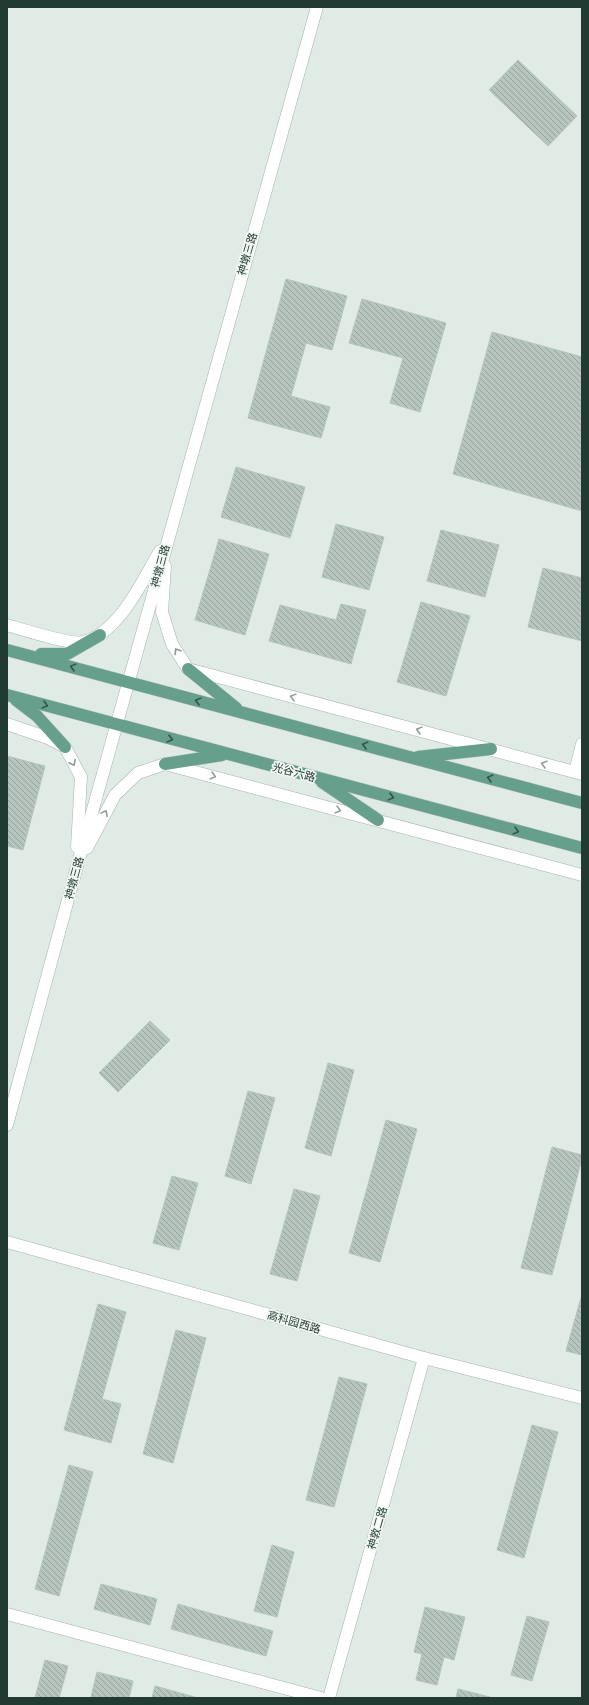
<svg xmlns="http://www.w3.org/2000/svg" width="589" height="1705" font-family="'Alegreya Sans','Noto Sans SC',sans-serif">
  <defs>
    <pattern id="building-back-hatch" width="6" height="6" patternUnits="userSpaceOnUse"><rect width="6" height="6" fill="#b6c6be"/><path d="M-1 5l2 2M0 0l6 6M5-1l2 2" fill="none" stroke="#94a29b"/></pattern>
  </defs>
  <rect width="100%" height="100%" fill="#e1ebe6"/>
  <g fill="url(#building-back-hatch)" stroke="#b3c4bc">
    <polygon points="518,60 577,116 548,146 489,90"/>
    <polygon points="286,279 347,296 332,350 306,343 291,396 330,407 321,438 248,418"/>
    <polygon points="362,299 446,323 420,412 390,403 403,358 349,343"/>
    <polygon points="492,332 582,357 582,511 453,474"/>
    <polygon points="236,467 305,487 290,538 221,517"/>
    <polygon points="336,524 384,537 369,590 322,577"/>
    <polygon points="441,530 499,545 485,597 427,581"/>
    <polygon points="219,539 269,554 245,635 195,620"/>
    <polygon points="543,568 582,578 582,641 528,627"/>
    <polygon points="421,602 470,616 446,696 397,682"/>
    <polygon points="341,604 366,610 351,664 269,641 280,605 336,620"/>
    <polygon points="7,756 45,766 23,850 7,846"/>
    <polygon points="150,1021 170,1040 118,1092 99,1073"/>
    <polygon points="328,1063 354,1070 331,1156 305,1148"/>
    <polygon points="248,1091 275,1098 251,1184 225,1176"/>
    <polygon points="386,1120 417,1129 380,1262 349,1253"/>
    <polygon points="552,1147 582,1155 582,1158 552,1275 521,1268"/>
    <polygon points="172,1176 198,1183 179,1250 153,1243"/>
    <polygon points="294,1189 320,1196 297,1281 270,1274"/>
    <polygon points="582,1294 582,1355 566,1351"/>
    <polygon points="98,1304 126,1312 102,1399 121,1404 111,1443 64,1430"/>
    <polygon points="176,1330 206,1338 173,1463 143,1454"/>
    <polygon points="339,1377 367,1384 334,1507 306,1500"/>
    <polygon points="532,1425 558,1432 524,1558 497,1550"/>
    <polygon points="69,1465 93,1472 59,1596 35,1589"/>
    <polygon points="272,1545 294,1552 277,1617 254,1611"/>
    <polygon points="101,1584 157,1599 150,1625 94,1609"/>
    <polygon points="178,1604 273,1631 266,1656 171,1629"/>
    <polygon points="425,1607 465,1617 454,1660 444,1657 437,1685 416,1680 422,1654 414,1652"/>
    <polygon points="527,1616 549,1622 532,1681 511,1675"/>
    <polygon points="45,1660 68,1666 59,1698 35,1698"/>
    <polygon points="97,1672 133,1681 129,1698 91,1697"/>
    <polygon points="155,1686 198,1698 152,1698"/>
    <polygon points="458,1689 490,1697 490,1698 456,1698"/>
  </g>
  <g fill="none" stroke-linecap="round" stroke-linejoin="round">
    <g stroke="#a4b3ac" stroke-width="13">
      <g id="minor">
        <polyline points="165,566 162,612 172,644 188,669 582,774"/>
        <path d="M7,625C21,629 70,645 82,642C119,634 142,581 160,551"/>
        <polyline points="7,724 48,738 65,747 81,777 77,847"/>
        <polyline points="575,772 582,744"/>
        <polyline points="87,848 115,795 138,773 165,764 582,875"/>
        <polyline points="7,1125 76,870 317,7"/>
        <polyline points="7,1242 424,1358 582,1398"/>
        <polyline points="7,1614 321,1698"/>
        <polyline points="329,1698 424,1358"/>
      </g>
    </g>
    <g stroke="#c1c8c6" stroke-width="13">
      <g id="major">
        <polyline points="7,650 582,803"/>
        <polyline points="41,654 67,654 100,635"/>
        <polyline points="188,669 236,708"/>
        <polyline points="7,695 582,848"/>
        <polyline points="16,700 37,716 65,747"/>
        <polyline points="418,757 491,749"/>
        <polyline points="165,764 222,755"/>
        <polyline points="322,782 378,820"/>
      </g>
    </g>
    <use href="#minor" stroke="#fff" stroke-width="12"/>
    <use href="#major" stroke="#669f8c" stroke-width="12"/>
  </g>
  <defs><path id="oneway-chevron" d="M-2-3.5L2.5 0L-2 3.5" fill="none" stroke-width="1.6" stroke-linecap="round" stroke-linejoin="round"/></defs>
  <g stroke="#909d98">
    <use href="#oneway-chevron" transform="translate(177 651) rotate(-122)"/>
    <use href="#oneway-chevron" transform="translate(293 697) rotate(-165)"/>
    <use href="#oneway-chevron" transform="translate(419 730) rotate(-165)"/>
    <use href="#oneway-chevron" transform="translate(73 763) rotate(63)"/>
    <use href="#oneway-chevron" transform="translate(544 764) rotate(-165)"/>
    <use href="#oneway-chevron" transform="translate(213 776) rotate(15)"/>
    <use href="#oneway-chevron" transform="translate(338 810) rotate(15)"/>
    <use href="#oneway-chevron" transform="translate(105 813) rotate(-62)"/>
  </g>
  <g stroke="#335448">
    <use href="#oneway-chevron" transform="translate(73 667) rotate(-165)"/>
    <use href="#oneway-chevron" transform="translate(198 701) rotate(-165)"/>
    <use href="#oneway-chevron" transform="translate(45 705) rotate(15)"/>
    <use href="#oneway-chevron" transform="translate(170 739) rotate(15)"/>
    <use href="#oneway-chevron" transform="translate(365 745) rotate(-165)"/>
    <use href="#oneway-chevron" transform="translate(490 778) rotate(-165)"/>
    <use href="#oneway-chevron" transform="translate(391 797) rotate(15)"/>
    <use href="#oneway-chevron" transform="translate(516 831) rotate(15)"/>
  </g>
  <g text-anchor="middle" stroke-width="3.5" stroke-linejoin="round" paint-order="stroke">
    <g font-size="11" fill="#223b32" stroke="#f1f8f4">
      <text transform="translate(247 254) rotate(-74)" y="4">神墩三路</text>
      <text transform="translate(160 566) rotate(-75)" y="4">神墩三路</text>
      <text transform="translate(294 772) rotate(15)" y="4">光谷六路</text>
      <text transform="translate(74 878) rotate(-75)" y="4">神墩三路</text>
      <text transform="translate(294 1322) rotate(16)" y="4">高科园西路</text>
      <text transform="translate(377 1528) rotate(-74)" y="4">神敦二路</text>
    </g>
  </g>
  <rect width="589" height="1705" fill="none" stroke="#223b32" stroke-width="16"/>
</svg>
